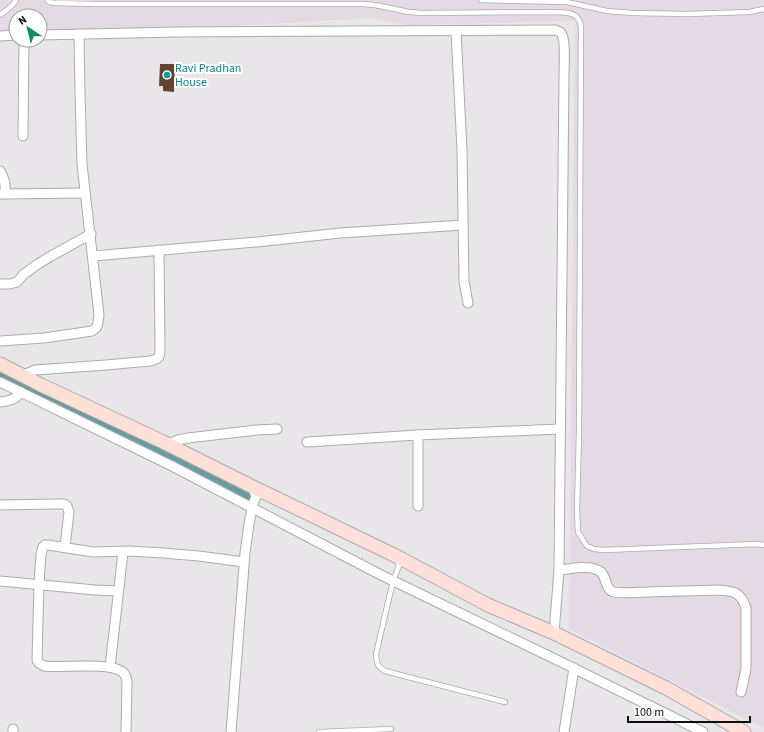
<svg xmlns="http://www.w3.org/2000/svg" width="764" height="732" font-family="'Source Sans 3',sans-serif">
  <rect width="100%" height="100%" fill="#e9e6e9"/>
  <polygon fill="#e3dae3" points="0,0 764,0 764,728 569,629 575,21 406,25 370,18 40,37 40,16 16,16 16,36 0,35"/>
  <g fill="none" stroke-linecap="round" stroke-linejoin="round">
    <polyline stroke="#6a9b9f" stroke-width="9" points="0,375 249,496"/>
  </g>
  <polygon fill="#61452e" points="160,64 175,64 174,92 163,91 163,86 159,86"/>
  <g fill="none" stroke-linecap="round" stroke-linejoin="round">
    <g stroke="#ada9ad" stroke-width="6">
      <g id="lane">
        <path d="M47,0L49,2L55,3L96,4H363L375,5L409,12L421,13L554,12C567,13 578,11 581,26L579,432L577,510L578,532L583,540L587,546L594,549L604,550L757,544L764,545"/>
        <polyline points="481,0 567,2 607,11 632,13 688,14 749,12 764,9"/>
        <path d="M0,15C6,11 13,6 16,0"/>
        <path d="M397,560L399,566L393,581L376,654C377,664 377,666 385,671L505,702"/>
        <polyline points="319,732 391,729"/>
      </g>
    </g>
    <g stroke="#ada9ad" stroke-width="11">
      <g id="street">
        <polyline points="456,31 462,150 464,281 468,303"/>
        <path d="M40,35L177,32L555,30C557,31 559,31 561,33C566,38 564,67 564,75L559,570L554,633"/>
        <polyline points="0,36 16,35"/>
        <polyline points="23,136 24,40"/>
        <path d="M0,171C5,179 6,185 5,194"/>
        <polyline points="0,194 85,193"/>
        <polyline points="93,256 257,242 340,233 463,225"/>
        <polyline points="0,284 10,284 17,282 24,274 38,264 51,256 91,234"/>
        <polyline points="0,341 44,338 92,331 97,327 98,323 99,315 82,164 80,93 79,34"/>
        <path d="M18,372L26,374L35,370L106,365L150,361C161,359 160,355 160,346L159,250"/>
        <polyline points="0,382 172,466 381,575 557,660 703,732"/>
        <path d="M0,402C9,401 15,400 21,392"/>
        <polyline points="418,435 418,506"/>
        <polyline points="165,442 169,444 178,440 188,438 257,430 277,429"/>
        <polyline points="307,442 418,435 560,429"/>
        <polyline points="0,505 55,504 64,504 67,506 69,512 65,547"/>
        <path d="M559,570C572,569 589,564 601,572C607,578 605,590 614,592C623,594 638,592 648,592C671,591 695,591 718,590C734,591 741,592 746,608V669L741,692"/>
        <polyline points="0,581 95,590 118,591"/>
        <polyline points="110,667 123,552"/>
        <polyline points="13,732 13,729"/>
        <path d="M126,732L127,681C126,677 125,673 121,671C107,662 62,668 44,666L39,663L37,660L39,584L41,554L43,547L45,545H48L93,552L129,551L163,553L199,556L244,562"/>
        <polyline points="231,732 245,553 249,524 253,504 256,497 253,487"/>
        <polyline points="564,732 574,668"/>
      </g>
    </g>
    <g stroke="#ada9ad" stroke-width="15">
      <polyline id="secondary" points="0,364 41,385 161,441 253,487 396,556 488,605 554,633 666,688 744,732"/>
    </g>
    <use href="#lane" stroke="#fff" stroke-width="4.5"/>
    <use href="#street" stroke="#fff" stroke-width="9"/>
    <use href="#secondary" stroke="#fde0d7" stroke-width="13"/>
  </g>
  <circle fill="#0f9aa8" stroke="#fff" stroke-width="1.5" cx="167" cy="75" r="4"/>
  <g text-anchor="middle" stroke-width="4" stroke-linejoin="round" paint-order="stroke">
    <g font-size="12" fill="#0d838f" stroke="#fff" text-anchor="start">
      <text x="175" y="72">Ravi Pradhan<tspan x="175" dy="14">House</tspan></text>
    </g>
  </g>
  <g transform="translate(28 28) rotate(325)"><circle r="19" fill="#ffffff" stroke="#9f9e9f"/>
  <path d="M0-3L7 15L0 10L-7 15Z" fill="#0f8c70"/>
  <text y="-6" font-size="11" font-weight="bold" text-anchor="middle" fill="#0e0d0e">N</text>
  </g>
  <path d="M628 716v6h122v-6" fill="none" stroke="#0e0d0e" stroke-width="2"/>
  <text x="634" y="716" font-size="12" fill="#0e0d0e" stroke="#ffffff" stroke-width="3" paint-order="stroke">100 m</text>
</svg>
